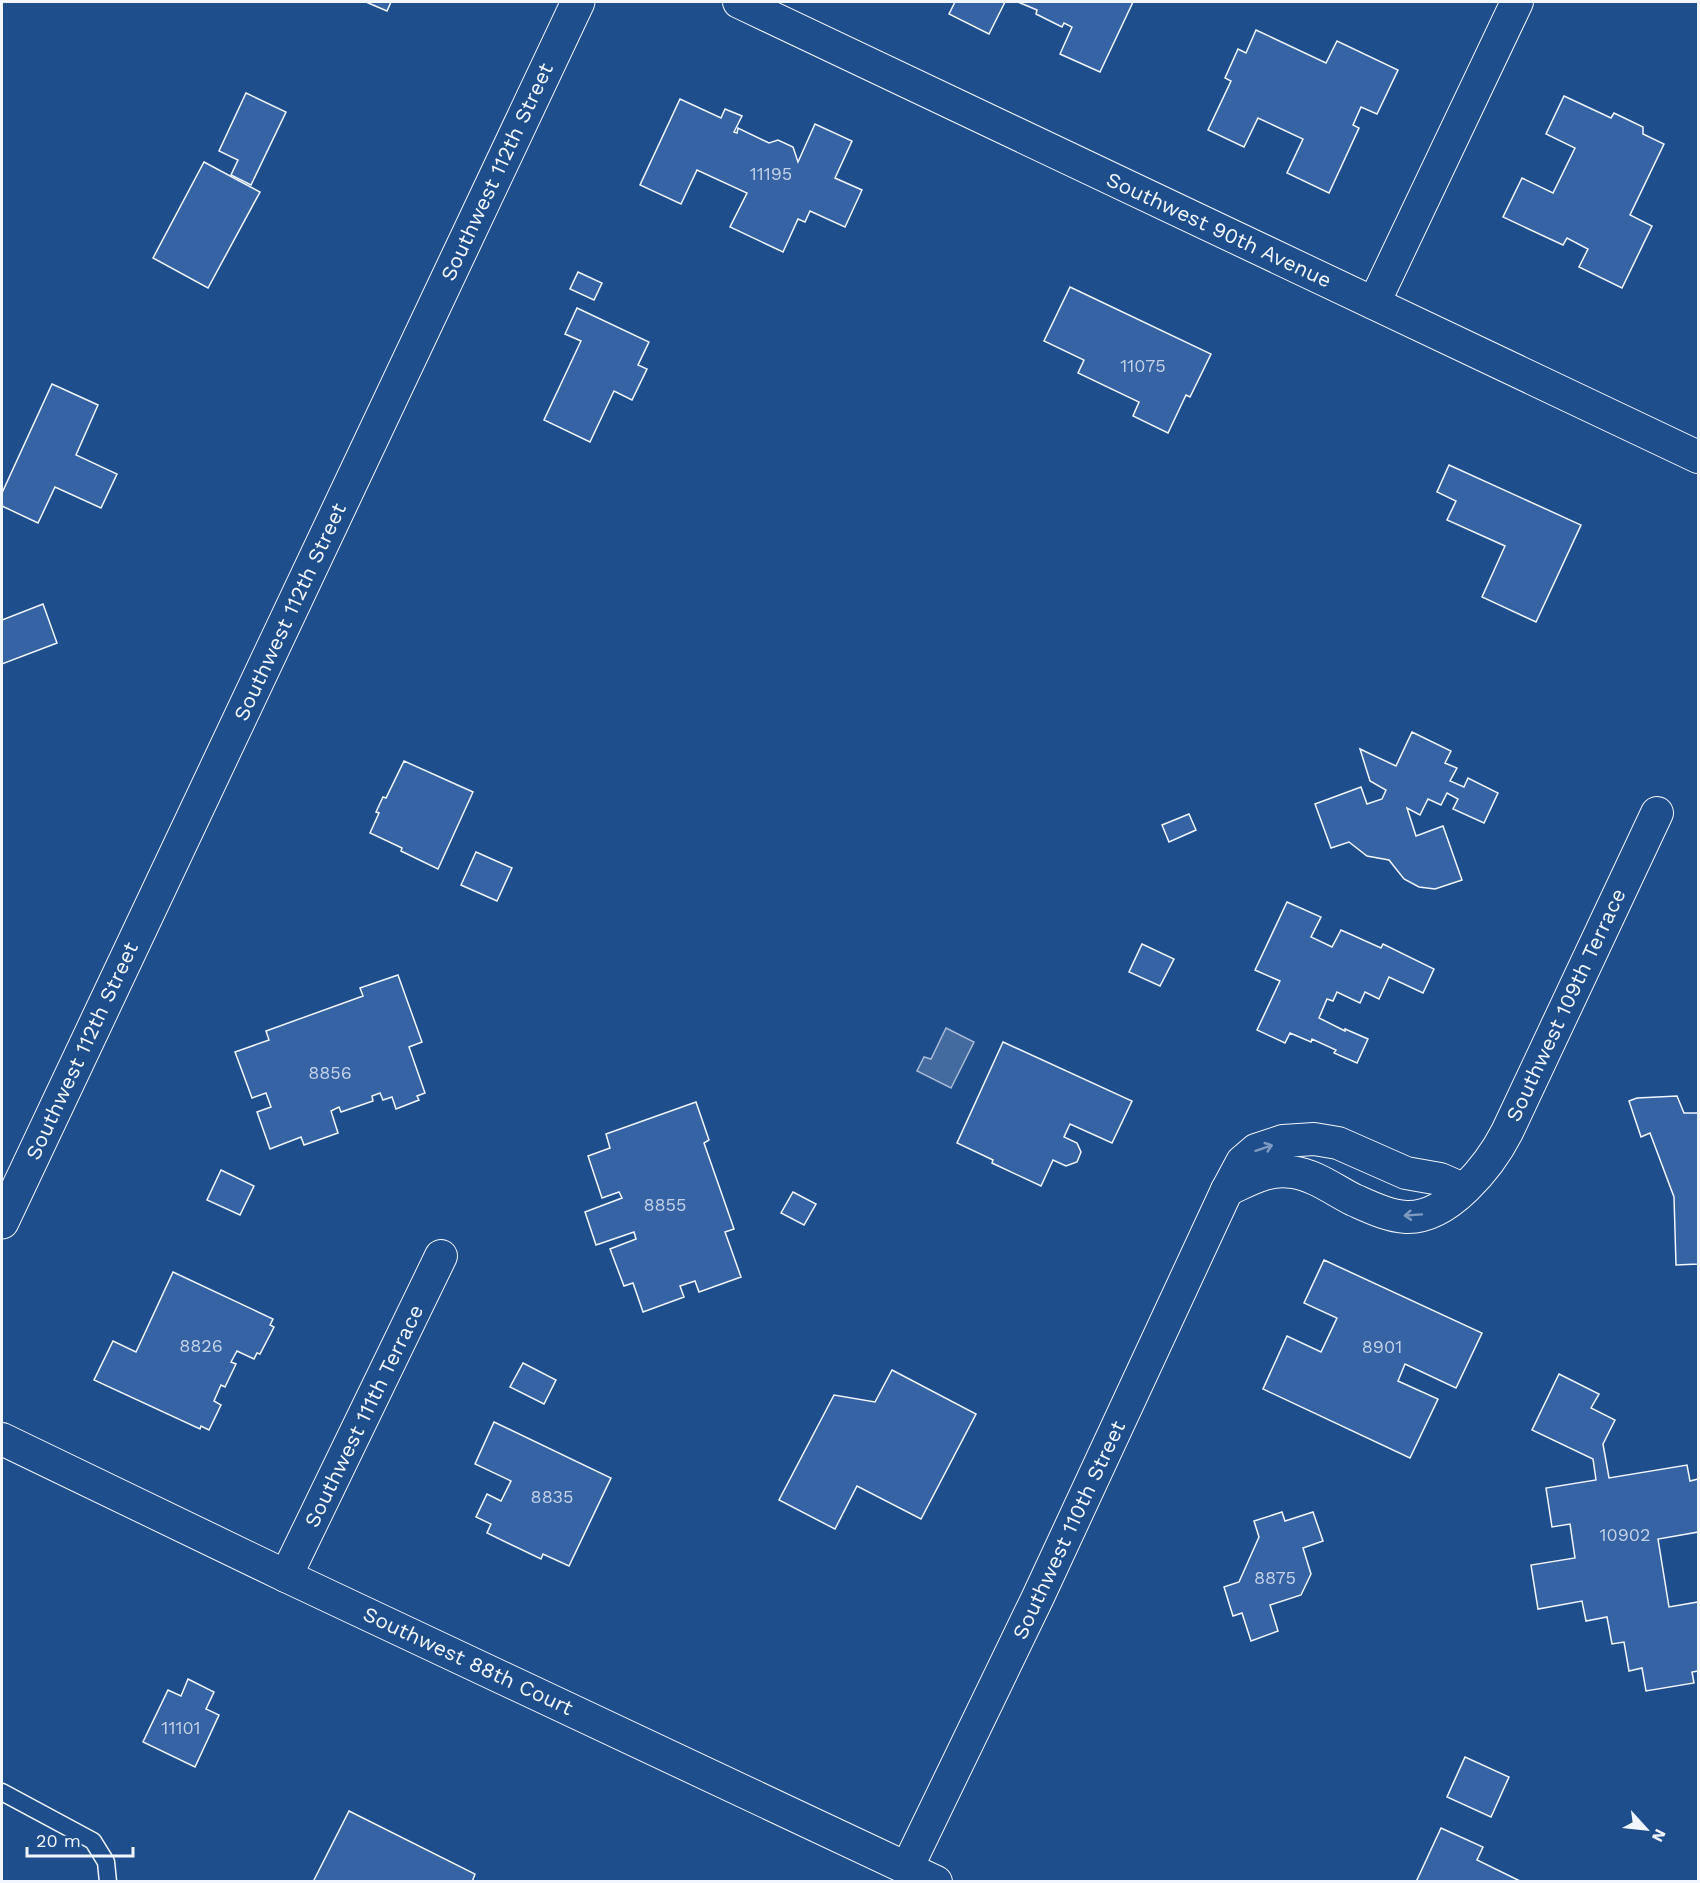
<svg xmlns="http://www.w3.org/2000/svg" width="1700" height="1883" font-family="'Work Sans',sans-serif">
  <rect width="100%" height="100%" fill="#1f4e8c"/>
  <polygon fill="#446ba0" stroke="#a8bbd7" stroke-width="1.5" points="946,1028 974,1042 951,1088 917,1071 924,1057 931,1059"/>
  <g fill="#3563a3" stroke="#f2f6ff" stroke-width="1.5">
    <polygon points="366,2 391,2 387,11"/>
    <polygon points="955,2 1005,2 989,34 949,14"/>
    <polygon points="1018,2 1133,2 1100,72 1060,54 1072,27 1064,23 1062,27 1036,14 1037,10"/>
    <polygon points="1256,30 1326,63 1337,41 1398,70 1377,114 1361,107 1353,125 1359,128 1329,193 1287,173 1303,139 1258,118 1244,147 1208,130 1231,81 1225,78 1238,49 1246,53"/>
    <polygon points="246,93 286,112 251,185 231,175 238,160 219,151"/>
    <polygon points="1564,96 1611,118 1614,113 1643,127 1643,134 1664,144 1630,215 1652,226 1622,288 1579,267 1588,249 1567,238 1563,245 1503,217 1522,178 1553,193 1575,148 1546,134"/>
    <polygon points="680,99 721,118 725,109 742,116 734,132 737,133 738,128 769,143 778,140 793,147 798,162 815,124 852,141 835,178 862,190 845,227 810,211 805,222 798,219 783,252 730,227 747,193 697,170 681,204 640,185"/>
    <polygon points="204,162 260,192 208,288 153,258"/>
    <polygon points="578,272 602,283 594,300 570,289"/>
    <polygon points="1070,287 1211,354 1190,397 1186,395 1168,433 1133,416 1139,402 1078,373 1084,360 1044,341"/>
    <polygon points="577,308 649,342 638,365 647,369 632,400 614,391 590,442 544,420 581,341 565,334"/>
    <polygon points="52,384 98,405 76,455 117,474 101,508 55,487 38,523 2,506 2,493"/>
    <polygon points="1449,465 1581,525 1536,622 1482,597 1505,546 1447,520 1456,501 1437,492"/>
    <polygon points="43,604 57,643 2,664 2,620"/>
    <polygon points="1412,732 1451,751 1445,763 1457,768 1450,781 1464,787 1468,778 1498,793 1484,823 1453,809 1458,799 1447,793 1441,805 1428,799 1420,815 1407,808 1416,836 1443,826 1462,880 1435,889 1419,887 1404,879 1389,860 1367,856 1349,842 1331,848 1315,804 1361,787 1367,804 1382,799 1386,790 1370,781 1360,749 1396,766"/>
    <polygon points="404,761 473,792 438,869 401,851 402,848 370,833 379,813 376,812 383,797 386,798"/>
    <polygon points="1189,814 1196,830 1169,842 1162,825"/>
    <polygon points="476,852 512,868 497,901 461,885"/>
    <polygon points="1287,902 1321,917 1311,937 1332,947 1341,930 1381,948 1383,944 1434,969 1423,993 1389,977 1379,999 1365,992 1360,1003 1337,992 1333,1001 1327,999 1319,1018 1345,1031 1345,1029 1368,1039 1357,1063 1334,1053 1336,1050 1312,1039 1311,1042 1290,1033 1285,1043 1257,1030 1280,981 1255,970"/>
    <polygon points="1142,944 1174,959 1160,986 1129,972"/>
    <polygon points="398,975 422,1042 409,1047 425,1093 417,1096 419,1100 396,1109 392,1097 383,1100 380,1093 372,1096 373,1101 341,1112 339,1107 331,1111 338,1133 304,1145 301,1137 270,1149 257,1112 271,1107 266,1093 252,1098 235,1052 269,1040 266,1031 363,996 360,988"/>
    <polygon points="1003,1042 1132,1101 1112,1143 1070,1124 1064,1137 1077,1143 1081,1152 1077,1162 1066,1166 1053,1160 1041,1186 992,1163 993,1160 957,1143"/>
    <polygon points="1677,1096 1684,1113 1698,1113 1698,1264 1676,1265 1674,1197 1650,1133 1641,1137 1629,1101 1637,1098"/>
    <polygon points="696,1102 709,1140 704,1143 734,1229 725,1232 741,1277 699,1292 695,1281 680,1286 684,1297 643,1312 633,1283 624,1286 610,1249 636,1239 634,1232 596,1245 585,1212 622,1198 619,1192 602,1198 588,1156 610,1148 606,1134"/>
    <polygon points="221,1170 254,1186 240,1215 207,1200"/>
    <polygon points="793,1192 816,1204 804,1225 781,1213"/>
    <polygon points="1324,1260 1482,1333 1456,1388 1405,1364 1398,1381 1438,1399 1410,1458 1263,1389 1287,1336 1321,1352 1337,1318 1304,1303"/>
    <polygon points="173,1272 273,1319 270,1325 274,1327 260,1354 257,1353 254,1359 237,1351 231,1362 236,1364 225,1387 221,1385 214,1401 221,1405 209,1430 201,1426 200,1429 94,1380 113,1341 136,1352"/>
    <polygon points="523,1363 556,1380 544,1404 510,1387"/>
    <polygon points="892,1370 976,1414 921,1519 857,1486 835,1529 779,1500 834,1395 875,1402"/>
    <polygon points="1559,1374 1599,1394 1591,1408 1615,1420 1603,1444 1609,1478 1687,1465 1690,1481 1698,1479 1698,1532 1658,1539 1669,1607 1698,1602 1698,1671 1692,1672 1694,1683 1646,1691 1642,1668 1629,1671 1624,1642 1612,1644 1607,1617 1586,1621 1582,1601 1538,1609 1531,1565 1575,1558 1570,1524 1552,1527 1546,1488 1596,1480 1593,1459 1532,1430"/>
    <polygon points="494,1422 611,1478 569,1566 543,1554 541,1559 487,1533 491,1524 476,1517 487,1494 501,1501 511,1481 475,1464"/>
    <polygon points="1282,1512 1285,1521 1313,1512 1323,1541 1303,1548 1311,1574 1301,1595 1270,1605 1278,1631 1251,1641 1242,1613 1233,1616 1224,1587 1239,1582 1259,1537 1254,1521"/>
    <polygon points="188,1679 214,1692 206,1709 219,1715 195,1767 143,1742 168,1690 181,1696"/>
    <polygon points="1465,1757 1509,1777 1491,1817 1447,1797"/>
    <polygon points="349,1811 475,1874 472,1882 313,1882"/>
    <polygon points="1441,1828 1483,1847 1477,1860 1522,1882 1416,1882"/>
  </g>
  <g fill="none" stroke-linecap="round" stroke-linejoin="round">
    <g stroke="#f2f6ff" stroke-width="19">
      <polyline id="lane" points="2,1792 93,1841 106,1862 108,1882"/>
    </g>
    <g stroke="#f2f6ff" stroke-width="34">
      <g id="street">
        <polyline points="739,2 1698,457"/>
        <polyline points="1374,303 1517,2"/>
        <path d="M1227,1190C1249,1180 1268,1168 1292,1172C1315,1175 1334,1190 1354,1200C1370,1207 1388,1216 1406,1217C1448,1219 1490,1165 1507,1132L1657,813"/>
        <polyline points="2,1439 286,1576 936,1882"/>
        <polyline points="286,1576 441,1256"/>
        <polyline points="907,1868 1038,1597 1227,1190 1242,1162 1256,1150 1283,1141 1314,1139 1338,1143 1406,1173 1440,1179 1463,1189"/>
      </g>
    </g>
    <g stroke="#f2f6ff" stroke-width="35">
      <polyline id="secondary" points="2,1222 578,2"/>
    </g>
    <use href="#lane" stroke="#1f4e8c" stroke-width="16"/>
    <use href="#street" stroke="#1f4e8c" stroke-width="32"/>
    <use href="#secondary" stroke="#1f4e8c" stroke-width="33"/>
  </g>
  <defs><path id="oneway-shaft" d="M-6 0H5M1.5-3L5.5 0L1.5 3" fill="none" stroke-width="1.6" stroke-linecap="round" stroke-linejoin="round" transform="scale(1.5)"/></defs>
  <g stroke="#7e9ac0">
    <use href="#oneway-shaft" transform="translate(1264 1148) rotate(-19)"/>
    <use href="#oneway-shaft" transform="translate(1413 1215) rotate(176)"/>
  </g>
  <g text-anchor="middle" stroke-width="4.5" stroke-linejoin="round" paint-order="stroke">
    <g font-size="18" fill="#c3d1e8">
      <text x="771" y="180">11195</text>
      <text x="1143" y="372">11075</text>
      <text x="330" y="1079">8856</text>
      <text x="665" y="1211">8855</text>
      <text x="201" y="1352">8826</text>
      <text x="1382" y="1353">8901</text>
      <text x="552" y="1503">8835</text>
      <text x="1625" y="1541">10902</text>
      <text x="1275" y="1584">8875</text>
      <text x="181" y="1734">11101</text>
    </g>
    <g font-size="21" fill="#f2f6ff" stroke="#1f4e8c">
      <text transform="translate(497 172) rotate(-65)" y="7">Southwest 112th Street</text>
      <text transform="translate(1219 230) rotate(25)" y="7">Southwest 90th Avenue</text>
      <text transform="translate(290 612) rotate(-65)" y="7">Southwest 112th Street</text>
      <text transform="translate(1566 1005) rotate(-65)" y="7">Southwest 109th Terrace</text>
      <text transform="translate(82 1051) rotate(-65)" y="7">Southwest 112th Street</text>
      <text transform="translate(364 1416) rotate(-64)" y="7">Southwest 111th Terrace</text>
      <text transform="translate(1069 1530) rotate(-65)" y="7">Southwest 110th Street</text>
      <text transform="translate(468 1661) rotate(25)" y="7">Southwest 88th Court</text>
    </g>
  </g>
  <rect width="1700" height="1883" fill="none" stroke="#f2f6ff" stroke-width="6"/>
  <g transform="translate(1646 1829) rotate(117)" stroke="#1f4e8c" stroke-width="4.5" paint-order="stroke">
  <path d="M0-4.5L10 22L0 15L-10 22Z" fill="#f2f6ff"/>
  <text y="-9" font-size="16" font-weight="bold" text-anchor="middle" fill="#f2f6ff">N</text>
  </g>
  <path d="M27 1847v9h106v-9" fill="none" stroke="#f2f6ff" stroke-width="3"/>
  <text x="36" y="1847" font-size="18" fill="#f2f6ff" stroke="#1f4e8c" stroke-width="4.5" paint-order="stroke">20 m</text>
</svg>
